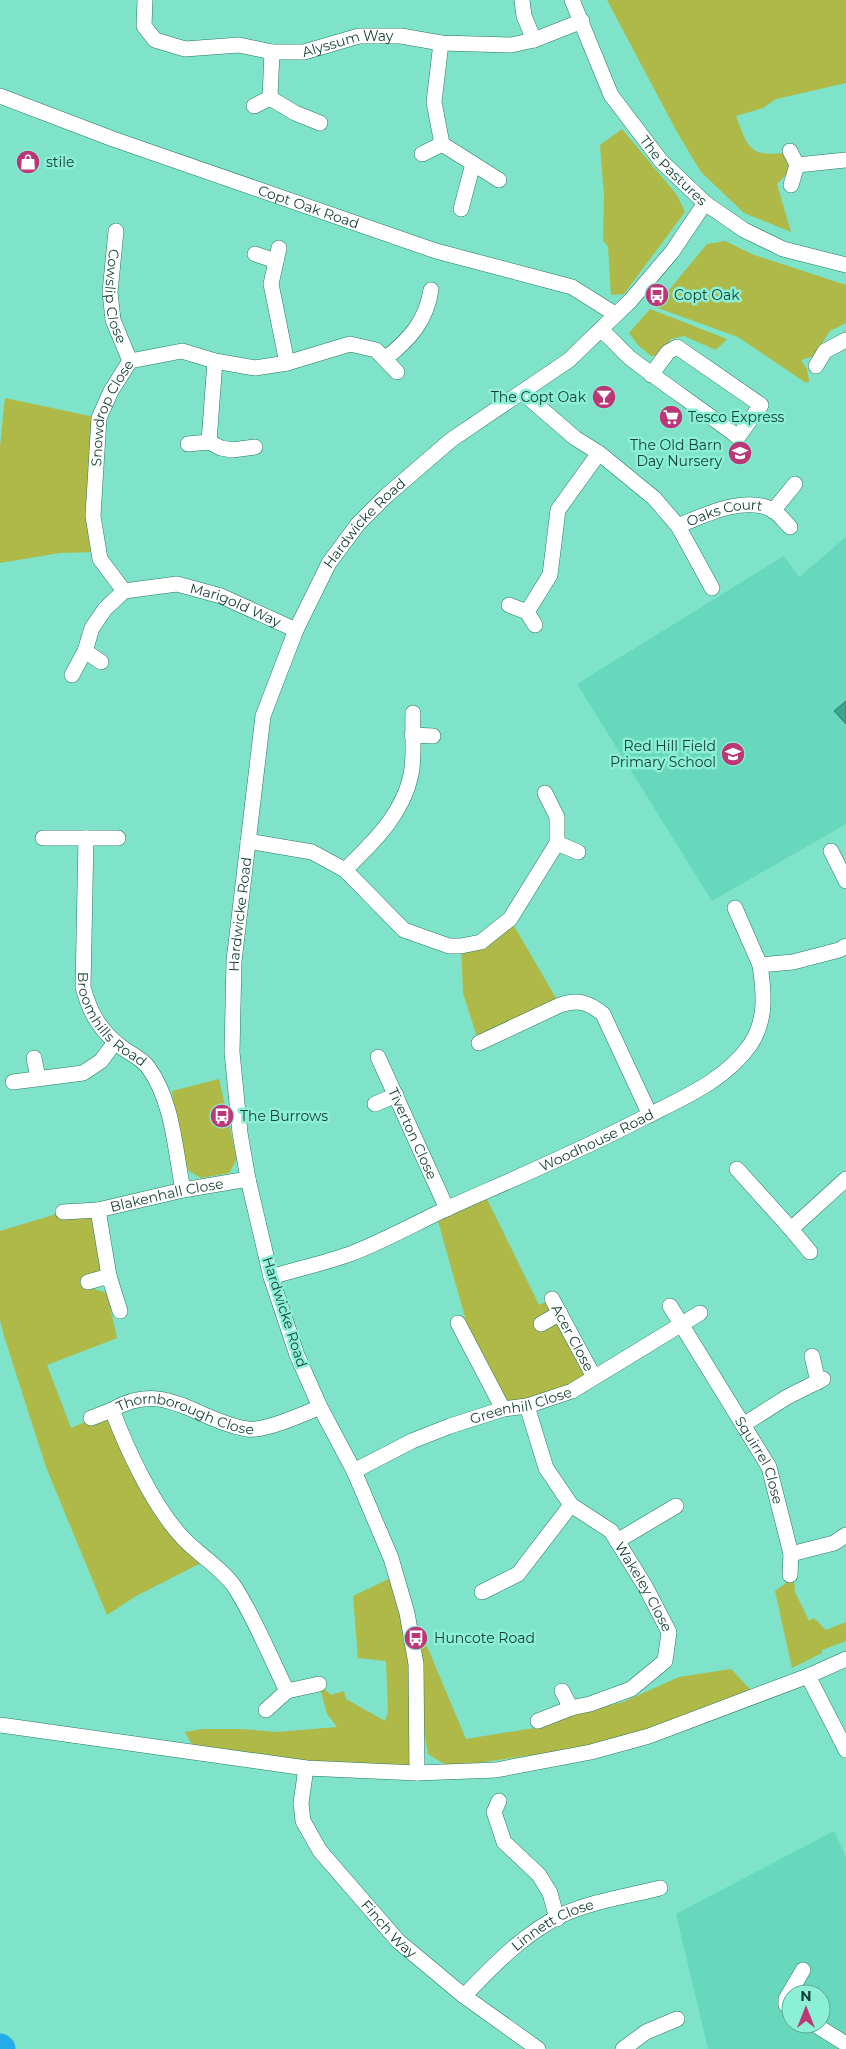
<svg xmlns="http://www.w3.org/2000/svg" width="846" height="2049" font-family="Montserrat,sans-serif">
  <rect width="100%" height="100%" fill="#7ee3c8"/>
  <g fill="#67d8bb" fill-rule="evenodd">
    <polygon points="846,537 846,824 712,901 577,684 784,556 799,577"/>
    <path d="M834,1831L846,1857V2049H708L676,1914ZM791,1994H821V2024H791Z"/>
  </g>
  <g fill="#aeb947">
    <path d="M607,0H846V83L776,99L763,108L736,116C748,147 748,157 785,153L793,168L777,184L791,232L744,213L701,172L677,132Z"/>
    <polygon points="622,129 677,195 685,212 624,294 611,295 608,246 603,241 604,195 600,145"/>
    <polygon points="725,241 754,255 846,285 846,323 830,331 814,356 801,360 807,369 809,381 806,383 738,337 655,307 707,244"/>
    <polygon points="650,309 727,339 716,350 684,336 671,339 660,355 651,356 638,345 629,333"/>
    <polygon points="5,398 99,418 98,552 60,553 0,563 0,447"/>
    <polygon points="510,919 560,1005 479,1043 463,993 461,946"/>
    <polygon points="219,1079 237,1159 229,1173 201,1178 189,1171 180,1149 172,1091"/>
    <polygon points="484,1193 539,1305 552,1299 594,1377 503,1409 458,1323 465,1317 436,1214"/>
    <polygon points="98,1210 109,1276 91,1288 107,1293 117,1338 47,1365 71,1428 112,1410 152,1493 207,1560 136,1596 107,1615 46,1467 4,1336 0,1320 0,1231 63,1212"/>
    <polygon points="397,1575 466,1739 540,1727 572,1714 623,1702 679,1677 731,1669 752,1691 626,1739 588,1747 449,1767 428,1754 420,1708 417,1773 196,1752 185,1732 202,1729 242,1729 277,1732 337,1727 327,1714 319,1684 331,1695 344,1691 346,1699 385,1721 388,1712 386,1661 358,1658 353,1596"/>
    <polygon points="790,1580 794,1580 795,1592 809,1621 814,1618 826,1630 846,1622 846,1641 822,1650 822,1653 792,1668 775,1591"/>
  </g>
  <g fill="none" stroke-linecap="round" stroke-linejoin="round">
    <polyline stroke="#23ace9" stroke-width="29" points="0,2048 1,2049"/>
  </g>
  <polygon fill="#3ba58c" stroke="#2e7d6a" points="846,701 846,724 834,711"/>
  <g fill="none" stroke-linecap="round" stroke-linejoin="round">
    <g stroke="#277764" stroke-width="16">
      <g id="minor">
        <path id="s1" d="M145,0L144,26L155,40L185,49L239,45L272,52H304L359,36H401L441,43L511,45L534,40L582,21"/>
        <polyline points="522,0 524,16 534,40"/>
        <path id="s2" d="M572,0L611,95L661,161L705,203L744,230L783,249L846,265"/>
        <polyline points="441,43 434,102 442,144 499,180"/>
        <path id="s3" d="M0,96L113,139L436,251L572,287L615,314"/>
        <polyline points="270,98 295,113 320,123"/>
        <polyline points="270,98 272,52"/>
        <polyline points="254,106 270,98"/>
        <polyline points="790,151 797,165 791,185"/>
        <polyline points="422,154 442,144"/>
        <polyline points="797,165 846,160"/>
        <polyline points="461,209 473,164"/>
        <path id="s4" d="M116,231L110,292L113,320L130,361"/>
        <polyline points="279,248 271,284 287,363"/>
        <polyline points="255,254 276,261"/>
        <path d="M600,330C613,338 621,352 634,361C668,387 704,411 738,437L761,405L677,347L668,352L651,375"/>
        <path d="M386,358C410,339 426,321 431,290"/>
        <polyline points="816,366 825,351 846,340"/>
        <polyline points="523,393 575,438 599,453 654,498 678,526 712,588"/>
        <polyline points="209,442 215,361"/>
        <polyline points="188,444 209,442 221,448 232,450 255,447"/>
        <polyline points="773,511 795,484"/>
        <path id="s5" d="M678,526C704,515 745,495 773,510C779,514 785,522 790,527"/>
        <path id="s6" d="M124,591L100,559L93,516L99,418L111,391L130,361L182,351L215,361L255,368L287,363L350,344L376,350L397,372"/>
        <polyline points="509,605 527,612"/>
        <polyline points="535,625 527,612 550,575 558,510 599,453"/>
        <polyline points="85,651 101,662"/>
        <path id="s7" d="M72,675L85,651L92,628L105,609L124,591L177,584L221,596L296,630"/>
        <polyline points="412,735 433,736"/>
        <polyline points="43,838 118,838"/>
        <path id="s8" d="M86,838L83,987C90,1014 101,1032 124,1049C132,1054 143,1060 148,1067C173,1101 175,1150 183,1190"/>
        <polyline points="248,841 312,852 345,870 404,930 449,946 461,946 481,942 510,919 557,843 557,817 545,793"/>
        <polyline points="557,843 578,852"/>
        <polyline points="831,851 846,881"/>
        <path d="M345,870C373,842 402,816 411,775C415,756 412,733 413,713"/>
        <polyline points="735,908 760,965"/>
        <path d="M479,1043L560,1005C578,999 588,1002 603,1014L650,1115"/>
        <path id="s9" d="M378,1057L447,1209"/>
        <polyline points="34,1058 38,1078"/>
        <polyline points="13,1082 83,1073 101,1061 115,1042"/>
        <polyline points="375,1104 396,1095"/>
        <polyline points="737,1169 791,1229 846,1179"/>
        <polyline points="63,1212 98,1210"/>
        <polyline points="791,1229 810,1252"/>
        <path id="s10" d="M271,1277C297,1269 325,1263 350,1254C384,1241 414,1224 446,1209C513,1179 580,1151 645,1117C681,1099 726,1080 750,1045C767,1020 764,992 760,965L793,962L839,950L846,946"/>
        <polyline points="88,1282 109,1276"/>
        <path id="s11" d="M552,1299L594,1377"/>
        <path id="s12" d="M670,1306L769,1467L791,1554L834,1543L846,1535"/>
        <path id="s13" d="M120,1311L109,1276L98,1210L183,1190L248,1179"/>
        <polyline points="458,1323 503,1409"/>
        <polyline points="541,1324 560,1313"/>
        <polyline points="812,1356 818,1382"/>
        <path id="s14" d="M527,1406L546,1468L571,1505L611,1531L645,1586L669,1632L665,1661L631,1689L590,1704L571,1708L538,1721"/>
        <polyline points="91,1418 112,1410"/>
        <polyline points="743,1425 787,1397 823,1379"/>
        <path id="s15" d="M354,1471L412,1441L450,1426L503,1409L527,1406L572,1391L700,1313"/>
        <polyline points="617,1541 676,1506"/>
        <polyline points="790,1575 791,1554"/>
        <polyline points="482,1592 518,1574 571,1505"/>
        <polyline points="808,1676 846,1750"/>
        <polyline points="287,1691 319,1684"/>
        <polyline points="562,1691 571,1708"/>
        <path id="s16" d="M266,1710L287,1691C270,1657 255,1618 234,1586C221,1567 197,1554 182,1537C153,1506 127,1449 112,1410C165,1379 195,1420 247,1429C263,1432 304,1414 320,1407"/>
        <polyline points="0,1725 306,1768 417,1773 496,1770 591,1752 649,1736 808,1676 846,1659"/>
        <path id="s17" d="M306,1768L301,1803L303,1821L320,1851L398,1941L464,1996L538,2049"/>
        <path id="s18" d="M417,1773L416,1664L407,1613L391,1558L354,1471L320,1407L297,1355L271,1277L248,1179L240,1133L232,1052L234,961L263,716L296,630L329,563L358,524L386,496L451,440L569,360L631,300L672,252L705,203"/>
        <polyline points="499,1801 494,1812 504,1842 539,1875 550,1893 557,1919"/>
        <path id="s19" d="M464,1996C494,1965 524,1933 564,1914C594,1901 628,1896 660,1888"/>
        <polyline points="791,2009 786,2005 786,1999 803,1970"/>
        <polyline points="814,2024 846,2044"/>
        <polyline points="623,2049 646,2032 677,2019"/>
      </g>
    </g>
    <use href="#minor" stroke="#fff" stroke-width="15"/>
  </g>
  <defs>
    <g id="shop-disc" transform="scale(1.25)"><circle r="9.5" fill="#bc3678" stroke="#8bf0d5"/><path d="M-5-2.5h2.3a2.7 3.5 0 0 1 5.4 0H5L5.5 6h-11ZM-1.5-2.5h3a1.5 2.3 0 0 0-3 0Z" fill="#fff"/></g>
    <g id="bus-disc" transform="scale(1.25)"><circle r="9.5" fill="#bc3678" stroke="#8bf0d5"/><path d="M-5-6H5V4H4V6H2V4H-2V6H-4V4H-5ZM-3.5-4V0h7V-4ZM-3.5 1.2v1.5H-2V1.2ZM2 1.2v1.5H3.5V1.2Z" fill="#fff"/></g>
    <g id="bar-disc" transform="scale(1.25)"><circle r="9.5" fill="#bc3678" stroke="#8bf0d5"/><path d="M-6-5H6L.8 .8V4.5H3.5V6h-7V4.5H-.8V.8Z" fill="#fff"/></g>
    <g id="supermarket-disc" transform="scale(1.25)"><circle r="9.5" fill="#bc3678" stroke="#8bf0d5"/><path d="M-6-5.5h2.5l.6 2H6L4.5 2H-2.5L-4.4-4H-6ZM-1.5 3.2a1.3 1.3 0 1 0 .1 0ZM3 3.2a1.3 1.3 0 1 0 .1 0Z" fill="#fff"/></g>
    <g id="school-disc" transform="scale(1.25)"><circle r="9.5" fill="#bc3678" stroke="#8bf0d5"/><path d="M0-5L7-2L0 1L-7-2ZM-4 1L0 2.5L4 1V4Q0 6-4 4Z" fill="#fff"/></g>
  </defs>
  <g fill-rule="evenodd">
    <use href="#shop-disc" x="28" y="162"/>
    <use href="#bus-disc" x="657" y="295"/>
    <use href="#bar-disc" x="604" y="397"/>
    <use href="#supermarket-disc" x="671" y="417"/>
    <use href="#school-disc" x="740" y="453"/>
    <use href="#school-disc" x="733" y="754"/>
    <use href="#bus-disc" x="222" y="1116"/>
    <use href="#bus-disc" x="416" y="1638"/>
  </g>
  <g text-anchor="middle" stroke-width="5" stroke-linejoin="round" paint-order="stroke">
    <g font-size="14" fill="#143f35" stroke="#8bf0d5">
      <text dy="5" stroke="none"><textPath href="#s1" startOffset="240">Alyssum Way</textPath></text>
      <text dy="5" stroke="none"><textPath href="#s2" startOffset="201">The Pastures</textPath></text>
      <text dy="5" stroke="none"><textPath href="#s3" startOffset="328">Copt Oak Road</textPath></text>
      <text dy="5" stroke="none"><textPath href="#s4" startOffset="66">Cowslip Close</textPath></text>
      <text dy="5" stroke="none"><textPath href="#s6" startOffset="190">Snowdrop Close</textPath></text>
      <text dy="5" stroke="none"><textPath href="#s5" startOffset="49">Oaks Court</textPath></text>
      <text dy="5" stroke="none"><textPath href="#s18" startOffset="1311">Hardwicke Road</textPath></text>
      <text dy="5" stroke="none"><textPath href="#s7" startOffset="216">Marigold Way</textPath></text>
      <text dy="5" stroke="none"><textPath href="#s18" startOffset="891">Hardwicke Road</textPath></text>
      <text dy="5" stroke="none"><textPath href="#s8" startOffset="192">Broomhills Road</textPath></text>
      <text dy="5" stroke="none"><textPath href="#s9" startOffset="84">Tiverton Close</textPath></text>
      <text dy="5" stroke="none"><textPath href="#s10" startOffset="354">Woodhouse Road</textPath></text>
      <text dy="5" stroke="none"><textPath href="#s13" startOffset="174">Blakenhall Close</textPath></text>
      <text transform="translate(285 1312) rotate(72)" y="5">Hardwicke Road</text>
      <text dy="5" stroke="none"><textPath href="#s11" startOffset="44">Acer Close</textPath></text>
      <text dy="5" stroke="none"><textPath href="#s15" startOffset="180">Greenhill Close</textPath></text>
      <text dy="5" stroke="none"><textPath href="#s16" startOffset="441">Thornborough Close</textPath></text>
      <text dy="5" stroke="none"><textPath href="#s12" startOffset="179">Squirrel Close</textPath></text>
      <text dy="5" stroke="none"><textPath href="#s14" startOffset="222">Wakeley Close</textPath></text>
      <text dy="5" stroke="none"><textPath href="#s19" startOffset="115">Linnett Close</textPath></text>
      <text dy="5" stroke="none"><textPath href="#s17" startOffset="192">Finch Way</textPath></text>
    </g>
    <g font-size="14" fill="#143f35" stroke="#8bf0d5" text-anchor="start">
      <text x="46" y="167">stile</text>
      <text x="674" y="300">Copt Oak</text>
      <text x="586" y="402" text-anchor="end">The Copt Oak</text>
      <text x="688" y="422">Tesco Express</text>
      <text x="722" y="450" text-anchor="end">The Old Barn<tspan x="722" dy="16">Day Nursery</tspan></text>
      <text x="716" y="751" text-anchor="end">Red Hill Field<tspan x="716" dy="16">Primary School</tspan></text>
      <text x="240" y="1121">The Burrows</text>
      <text x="434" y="1643">Huncote Road</text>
    </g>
  </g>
  <g transform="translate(806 2009)"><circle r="24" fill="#8bf0d5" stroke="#5ba995"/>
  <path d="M0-4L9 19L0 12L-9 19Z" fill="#bc3678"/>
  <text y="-8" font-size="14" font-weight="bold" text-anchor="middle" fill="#143f35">N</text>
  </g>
</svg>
